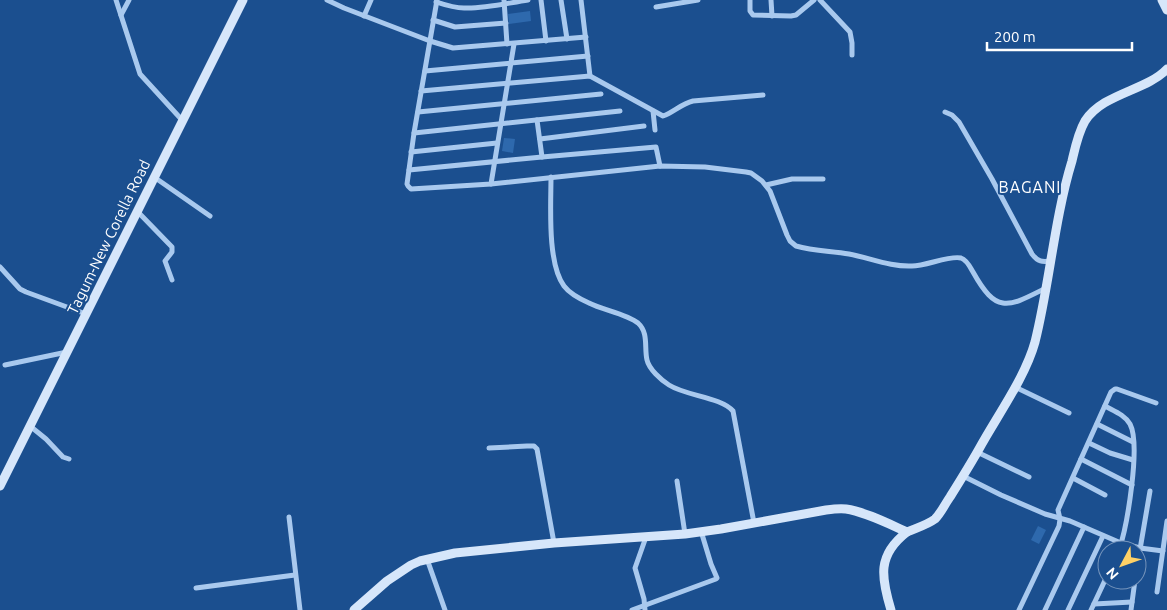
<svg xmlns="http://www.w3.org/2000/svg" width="1167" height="610" font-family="Ubuntu,sans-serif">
  <rect width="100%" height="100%" fill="#1b4f8f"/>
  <g fill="#2e69ad">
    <polygon points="530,11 531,21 509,24 508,14"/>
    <polygon points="504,138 515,139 513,153 502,151"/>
    <polygon points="1038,526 1046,530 1039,544 1031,540"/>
  </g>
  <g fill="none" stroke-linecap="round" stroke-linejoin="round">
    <g stroke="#a9c9ee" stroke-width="5">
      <polyline points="116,0 140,74 182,120"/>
      <polyline points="327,0 344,8 430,41 453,48 586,37"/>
      <path d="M437,0L414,133L407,184L408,186L411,189L491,184L660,166L705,167L746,172L751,173L762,181L770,191L787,235L790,241L796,246C813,251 831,251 849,254C870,258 891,267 912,266C926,266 950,255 961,258C967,260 970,267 973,272C997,315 1008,307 1046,288"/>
      <polyline points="504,0 507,44"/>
      <polyline points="541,0 546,41"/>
      <polyline points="561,0 567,39"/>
      <polyline points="581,0 590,76"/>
      <polyline points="750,0 750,11 753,15 791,16 796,15 814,0"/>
      <polyline points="771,0 772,16"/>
      <polyline points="820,0 850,32 852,43 852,55"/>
      <path d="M436,2C445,5 454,8 464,8C484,9 508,3 528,0"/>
      <polyline points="656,7 698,0"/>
      <polyline points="121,15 129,0"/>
      <polyline points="364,16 371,0"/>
      <polyline points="433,20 455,27 506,23"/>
      <polyline points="425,71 588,56"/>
      <path d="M421,91L590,76L663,116C674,112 681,104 693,101L763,95"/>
      <polyline points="653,111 655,130"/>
      <polyline points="418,112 601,94"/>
      <path d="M945,112L952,115L959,122L992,179L1032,254C1038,262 1042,262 1051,261"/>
      <polyline points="537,120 542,157"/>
      <polyline points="414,133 620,111"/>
      <polyline points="540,139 644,126"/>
      <polyline points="411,152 497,143"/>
      <polyline points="409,170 542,157 656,147 660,166"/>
      <polyline points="154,177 210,216"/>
      <path d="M551,177C551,205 547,263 564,286C570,294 580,299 589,303C603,310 627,314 638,323C649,333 644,348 647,360C649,369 661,380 669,385C686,396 721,397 733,411L754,523"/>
      <polyline points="491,184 514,44"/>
      <polyline points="766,185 792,179 823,179"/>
      <polyline points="137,211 172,247 172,252 165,261 172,280"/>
      <polyline points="0,267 20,289 26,292 86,314"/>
      <polyline points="5,365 67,352"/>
      <polyline points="1015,387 1069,413"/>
      <path d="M1105,406C1114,411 1125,415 1130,424C1141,445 1127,527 1119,550"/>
      <polyline points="1097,424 1133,442"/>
      <polyline points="30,426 46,439 63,457 69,459"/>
      <polyline points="1089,443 1110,453 1133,460"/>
      <polyline points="489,448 527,446 534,446 537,449 554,543"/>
      <polyline points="977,452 1029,477"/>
      <polyline points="1081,459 1132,485"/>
      <polyline points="963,476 1001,495 1045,514 1070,521 1121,543 1140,548 1163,551"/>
      <polyline points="1073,478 1105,495"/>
      <polyline points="677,481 685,534"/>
      <polyline points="289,517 300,610"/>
      <polyline points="427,559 445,610"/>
      <polyline points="1137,567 1150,491"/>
      <polyline points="196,588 295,575"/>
      <polyline points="1157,592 1167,521"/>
      <polyline points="1094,604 1132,602"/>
      <polyline points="632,610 716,579 717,578 711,564 701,531"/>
      <polyline points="645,610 644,599 635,568 646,537"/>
      <polyline points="1019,610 1059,526 1060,519 1058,510 1111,392 1115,389 1117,389 1156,403"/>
      <polyline points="1045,610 1084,527"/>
      <polyline points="1068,610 1103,536"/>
      <polyline points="1091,610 1107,576"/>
      <polyline points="1131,610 1135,580"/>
    </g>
    <g stroke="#d6e6fa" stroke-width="9">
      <polyline points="1162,0 1167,10"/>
      <polyline points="0,486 243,0"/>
      <path d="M354,610L387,581L411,565L420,561L455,553L554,543L685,534L721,529L826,510C833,509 840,508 846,509C866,512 889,524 907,532C916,528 927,525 935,519C941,513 945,504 950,497C960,481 970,465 979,449C997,416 1025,378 1035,342C1050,282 1054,220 1072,161C1075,148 1078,133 1085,121C1103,93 1146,91 1167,69"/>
      <path d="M891,610C881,577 877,555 907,532"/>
    </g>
  </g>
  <g text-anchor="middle" stroke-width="4" stroke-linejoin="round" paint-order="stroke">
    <g font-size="15" fill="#fff" stroke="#1b4f8f">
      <text transform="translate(109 237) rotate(-64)" y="5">Tagum-New Corella Road</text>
    </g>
    <g font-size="16" letter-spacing="1" fill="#fff" stroke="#1b4f8f">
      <text x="1030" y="193">BAGANI</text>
    </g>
  </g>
  <g transform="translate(1122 565) rotate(229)"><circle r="24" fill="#1b4f8f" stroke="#7695bc"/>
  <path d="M0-4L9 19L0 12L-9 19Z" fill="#ffd166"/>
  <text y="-8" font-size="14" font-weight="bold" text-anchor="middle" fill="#ffffff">N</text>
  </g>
  <path d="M987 42v8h145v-8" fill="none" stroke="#ffffff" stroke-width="2.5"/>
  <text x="994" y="42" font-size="15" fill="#ffffff" stroke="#1b4f8f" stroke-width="4" paint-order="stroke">200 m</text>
</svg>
